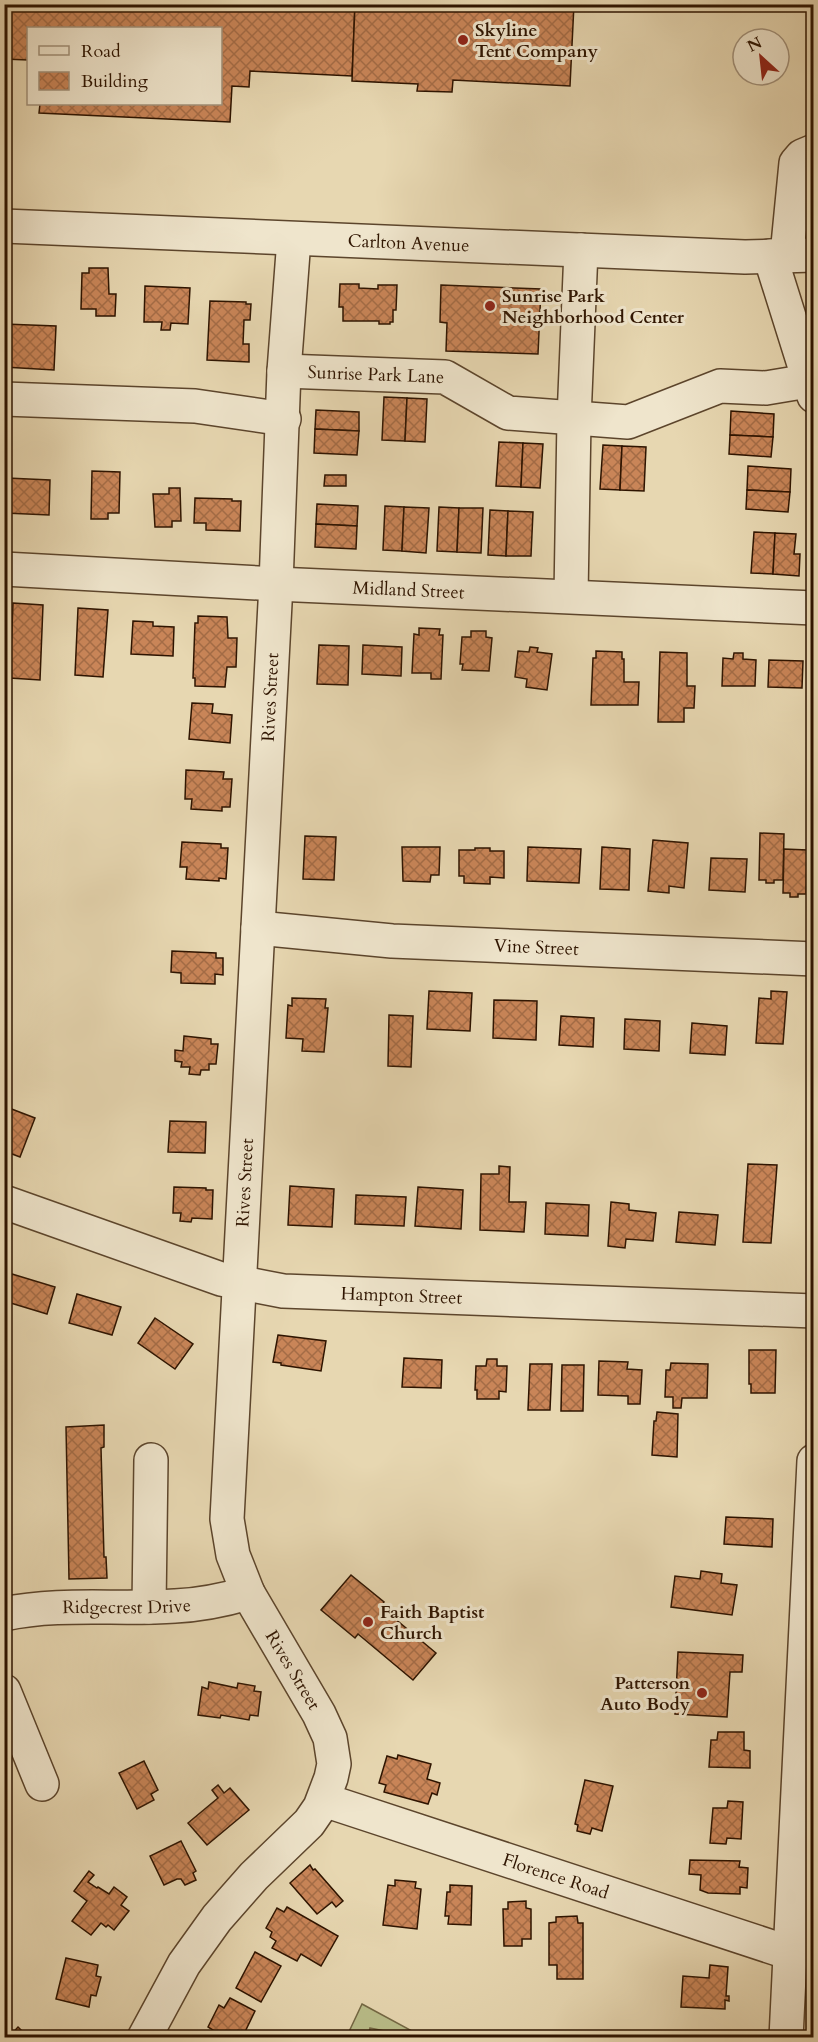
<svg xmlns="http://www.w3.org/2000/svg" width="818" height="2042" font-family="Cardo,serif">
  <defs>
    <pattern id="garden-furrows" width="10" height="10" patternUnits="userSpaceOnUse" patternTransform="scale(1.5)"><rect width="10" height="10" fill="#b9bd89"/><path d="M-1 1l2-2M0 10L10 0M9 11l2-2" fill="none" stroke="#9fa274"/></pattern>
    <pattern id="building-cross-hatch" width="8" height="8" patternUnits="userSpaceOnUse" patternTransform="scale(1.5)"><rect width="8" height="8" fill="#c98558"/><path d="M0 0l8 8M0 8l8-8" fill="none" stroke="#a46c46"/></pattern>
  </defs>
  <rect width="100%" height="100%" fill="#e7d7b1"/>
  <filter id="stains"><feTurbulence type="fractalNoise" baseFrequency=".00333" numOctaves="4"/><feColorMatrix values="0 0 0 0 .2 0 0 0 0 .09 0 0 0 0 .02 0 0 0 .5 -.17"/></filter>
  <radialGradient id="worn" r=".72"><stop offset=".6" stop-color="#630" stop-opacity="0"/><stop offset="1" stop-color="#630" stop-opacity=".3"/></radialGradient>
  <polygon fill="#b9bd89" stroke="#746844" stroke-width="1.5" points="362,2004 423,2037 346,2038"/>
  <polygon fill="url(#garden-furrows)" stroke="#746844" stroke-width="1.5" points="370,2028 414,2037 368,2037"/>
  <g fill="url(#building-cross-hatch)" stroke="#2e1400" stroke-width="1.5">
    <polygon points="4,4 355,4 352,76 250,71 249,87 232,86 230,122 39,113 40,104 220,104 220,28 28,28 28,60 4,59"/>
    <polygon points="355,4 574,4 570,86 453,80 452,92 417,91 418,84 352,81"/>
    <polygon points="89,268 108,268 109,294 116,294 115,316 96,316 96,309 81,309 82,273 89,273"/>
    <polygon points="340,284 359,284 359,288 378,289 378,285 397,285 396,310 393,310 393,322 390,322 390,324 379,324 379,321 343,321 343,307 339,307"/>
    <polygon points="441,285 541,289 538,354 446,351 447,323 440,322"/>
    <polygon points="145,286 190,288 188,324 171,323 170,330 161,330 162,322 144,322"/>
    <polygon points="210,301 246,302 246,304 251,304 250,320 244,320 243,344 249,344 249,362 207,360"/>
    <polygon points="4,324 56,326 54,370 4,367"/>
    <polygon points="384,397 407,398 405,441 382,440"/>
    <polygon points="407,398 427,399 425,442 405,441"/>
    <polygon points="316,410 359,412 359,431 315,429"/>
    <polygon points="731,411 774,414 773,437 730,435"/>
    <polygon points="315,429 359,431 357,455 314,453"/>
    <polygon points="730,435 773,437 771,457 729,454"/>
    <polygon points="499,442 523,443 521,487 496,486"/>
    <polygon points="523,443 543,444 540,488 521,487"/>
    <polygon points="603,445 622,446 620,490 600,489"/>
    <polygon points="622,446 646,447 644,491 620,490"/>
    <polygon points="748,466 791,469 790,492 747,490"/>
    <polygon points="92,471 120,472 119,513 108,513 108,519 91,519"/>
    <polygon points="325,475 346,475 346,486 324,486"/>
    <polygon points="7,478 50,480 49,515 5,513"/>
    <polygon points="169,488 180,488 181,521 172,521 172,527 155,527 153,494 169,494"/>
    <polygon points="747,490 790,492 788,512 746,509"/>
    <polygon points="195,498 232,499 232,501 241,501 240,531 206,530 206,523 194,523"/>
    <polygon points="317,504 358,506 357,526 316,524"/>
    <polygon points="385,506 404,507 402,551 383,550"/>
    <polygon points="404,507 429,508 426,553 402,551"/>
    <polygon points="439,507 459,508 457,552 437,551"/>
    <polygon points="459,508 483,508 481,553 457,552"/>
    <polygon points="490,510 508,511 506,556 488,555"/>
    <polygon points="508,511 533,512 531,556 506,556"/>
    <polygon points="316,524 357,526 356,549 315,547"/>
    <polygon points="754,532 775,533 773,574 751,573"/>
    <polygon points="775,533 796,534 794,554 800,554 799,576 773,574"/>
    <polygon points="13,603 43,605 40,680 10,678"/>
    <polygon points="78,608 108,610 103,677 75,675"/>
    <polygon points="198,616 227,617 228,638 237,638 236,667 227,667 225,687 195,686 195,678 193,678 195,623 198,623"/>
    <polygon points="133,621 153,622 153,626 174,627 173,656 131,654"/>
    <polygon points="419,628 440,629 439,635 443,635 441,679 431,679 431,673 412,673 414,634 419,635"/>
    <polygon points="471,631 486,631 486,637 492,638 489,671 462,670 463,664 460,664 462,637 471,637"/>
    <polygon points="319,645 349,646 348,685 317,684"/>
    <polygon points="363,645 402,647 401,676 362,674"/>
    <polygon points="530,647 538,648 537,652 552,654 547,690 526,687 527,679 515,677 518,651 529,652"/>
    <polygon points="596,651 622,652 622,659 624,659 624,682 639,682 638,705 591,705 593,658 596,658"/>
    <polygon points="660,652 687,653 687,686 695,686 694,708 684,708 684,722 658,722"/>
    <polygon points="734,653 743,653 743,659 756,660 755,686 722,686 723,658 733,659"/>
    <polygon points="769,660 803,661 802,688 768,687"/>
    <polygon points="192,703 213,704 212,713 232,715 230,743 189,739"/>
    <polygon points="186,770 224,772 223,779 232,779 230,807 222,807 222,811 191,809 192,799 185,799"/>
    <polygon points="760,833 784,834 783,880 774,880 774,883 766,883 766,880 759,880"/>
    <polygon points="305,836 336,837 334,880 303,879"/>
    <polygon points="653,840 688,843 684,888 669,886 669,893 648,891"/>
    <polygon points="182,842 221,844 221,848 228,848 226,879 219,878 219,881 186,879 187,867 180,867"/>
    <polygon points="402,847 440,847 439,875 431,875 430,882 403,881"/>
    <polygon points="528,847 581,849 579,883 527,881"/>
    <polygon points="602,847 630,849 629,890 600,889"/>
    <polygon points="475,848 490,848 490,851 504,851 504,878 490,877 490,884 464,883 464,876 459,876 459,850 475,850"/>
    <polygon points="784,849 807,850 806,894 798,894 798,897 790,897 790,893 783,893"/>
    <polygon points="711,858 747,859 745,892 709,890"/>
    <polygon points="172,951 216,953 216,958 223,958 223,975 215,974 215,984 181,983 181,973 171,972"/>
    <polygon points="429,991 472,993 470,1031 427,1029"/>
    <polygon points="771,991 787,992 783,1044 756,1043 759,998 771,999"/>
    <polygon points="292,998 326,999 325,1008 328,1008 324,1052 302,1051 303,1039 286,1038 288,1005 292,1006"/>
    <polygon points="494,1000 537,1001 536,1040 493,1038"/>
    <polygon points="389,1015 413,1016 411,1067 388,1066"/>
    <polygon points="561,1016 594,1018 593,1047 559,1045"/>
    <polygon points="625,1019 660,1021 659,1051 624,1049"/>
    <polygon points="692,1023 727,1026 725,1055 690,1053"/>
    <polygon points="184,1036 211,1039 211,1044 218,1044 216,1064 209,1064 209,1070 201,1070 200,1075 189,1074 190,1067 181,1067 182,1062 175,1061 175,1050 183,1051"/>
    <polygon points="9,1108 35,1118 20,1157 4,1151 4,1121"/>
    <polygon points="170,1121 206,1122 205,1153 168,1152"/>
    <polygon points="748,1164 777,1165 771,1243 743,1242"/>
    <polygon points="499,1166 510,1167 509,1202 526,1202 524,1232 480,1230 481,1174 499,1174"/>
    <polygon points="290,1186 334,1189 332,1227 288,1225"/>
    <polygon points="174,1187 206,1188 206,1190 213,1190 212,1219 192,1218 191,1222 180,1221 181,1213 173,1213"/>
    <polygon points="418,1187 463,1190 461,1229 415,1226"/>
    <polygon points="356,1195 406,1197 404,1226 355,1224"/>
    <polygon points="611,1202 629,1204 629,1210 656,1213 653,1241 626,1239 625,1248 608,1246"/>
    <polygon points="546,1203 589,1205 588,1236 545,1234"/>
    <polygon points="679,1212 718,1215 715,1245 676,1242"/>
    <polygon points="12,1274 55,1287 47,1314 4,1301"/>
    <polygon points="77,1294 121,1307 112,1335 69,1323"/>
    <polygon points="155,1318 193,1344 175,1369 138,1343"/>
    <polygon points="278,1335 326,1341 321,1371 281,1365 281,1363 273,1362"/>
    <polygon points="749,1350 776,1350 775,1393 751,1393 751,1384 749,1384"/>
    <polygon points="404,1358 442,1360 441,1388 402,1387"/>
    <polygon points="487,1359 497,1359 497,1366 507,1366 506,1392 499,1391 499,1399 477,1399 477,1390 475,1390 476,1366 486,1366"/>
    <polygon points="599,1361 628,1362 627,1369 642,1370 640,1404 628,1404 628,1396 598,1395"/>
    <polygon points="671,1363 708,1364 707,1398 682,1398 681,1408 673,1408 673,1397 665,1397 666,1370 670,1370"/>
    <polygon points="530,1364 552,1364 550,1410 528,1410"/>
    <polygon points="562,1365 584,1365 583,1411 561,1411"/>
    <polygon points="657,1412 678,1414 677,1457 652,1455 654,1421 656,1421"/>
    <polygon points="104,1425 104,1447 101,1448 104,1557 106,1557 107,1578 69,1579 66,1427"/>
    <polygon points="726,1517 773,1519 772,1547 724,1544"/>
    <polygon points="701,1571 722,1574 721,1583 737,1585 732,1615 671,1607 675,1576 700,1579"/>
    <polygon points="351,1575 384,1602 381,1607 436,1653 413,1680 358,1634 355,1638 321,1610"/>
    <polygon points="678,1652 743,1655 742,1672 730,1672 727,1717 675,1714"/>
    <polygon points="209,1682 237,1688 238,1683 255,1686 254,1691 261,1692 258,1716 250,1715 249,1720 221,1715 220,1718 198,1715 202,1687 208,1689"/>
    <polygon points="718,1732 744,1732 744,1750 750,1751 750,1768 709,1767 711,1740 717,1740"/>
    <polygon points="398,1755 431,1764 427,1779 440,1783 437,1795 432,1793 428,1804 384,1792 386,1785 379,1783 387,1756 397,1759"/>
    <polygon points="144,1761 158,1790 151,1794 154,1800 137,1809 119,1773"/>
    <polygon points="585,1780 613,1786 602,1831 592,1828 590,1834 577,1831 578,1825 575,1824"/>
    <polygon points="218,1785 224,1793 230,1788 249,1810 207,1845 188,1823 218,1798 212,1790"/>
    <polygon points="728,1801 743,1802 741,1839 727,1838 726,1844 710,1843 713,1808 727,1808"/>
    <polygon points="181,1841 196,1871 193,1873 196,1880 185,1885 181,1879 177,1879 164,1885 150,1856"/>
    <polygon points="690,1860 740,1861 739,1867 748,1868 747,1888 740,1887 740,1894 708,1893 700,1890 701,1875 689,1874"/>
    <polygon points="310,1865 313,1870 315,1869 343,1901 336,1907 332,1902 317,1914 290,1883"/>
    <polygon points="89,1871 94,1875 88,1882 97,1888 98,1887 109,1894 114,1887 127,1897 121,1905 129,1911 114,1930 108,1925 106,1927 101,1923 91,1935 72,1921 87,1901 74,1891"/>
    <polygon points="395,1880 416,1882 415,1888 421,1889 417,1929 383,1925 388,1885 395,1886"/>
    <polygon points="450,1885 472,1886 471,1925 448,1924 449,1916 445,1916 447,1892 450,1892"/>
    <polygon points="526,1901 526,1908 531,1909 531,1939 522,1939 522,1946 504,1946 503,1909 508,1909 508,1902"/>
    <polygon points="287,1907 338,1936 321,1966 301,1954 297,1961 272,1948 276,1941 270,1937 272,1932 266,1928 277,1908 284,1912"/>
    <polygon points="577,1916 578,1923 583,1923 583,1979 557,1979 557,1965 549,1965 549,1923 556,1922 556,1917"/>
    <polygon points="255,1952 281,1966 261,2002 236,1988"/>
    <polygon points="66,1958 98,1965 96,1976 101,1977 96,1996 91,1995 89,2007 56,1999"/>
    <polygon points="710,1965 728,1967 726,1996 729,1996 729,2001 725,2000 725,2009 681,2007 683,1976 709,1978"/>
    <polygon points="230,1998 255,2011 242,2038 209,2038 213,2030 208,2027 219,2005 224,2008"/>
    <polygon points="18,2027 29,2038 8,2038"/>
  </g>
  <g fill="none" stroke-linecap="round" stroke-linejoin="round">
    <g stroke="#5c452c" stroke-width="36">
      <g id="minor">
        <path id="s1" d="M4,226L745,257L814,255"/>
        <polyline points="787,255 796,163 802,156 814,151"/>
        <polyline points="770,256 814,396"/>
        <path id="s2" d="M284,371L445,377L508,413L628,422L720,386L766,388L808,381"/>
        <polyline points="4,399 195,406 284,419"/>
        <path id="s3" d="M4,569L276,584L814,608"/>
        <polyline points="571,596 574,419 581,250"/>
        <path id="s4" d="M258,928L392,941L814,959"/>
        <path id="s5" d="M4,1202L221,1279L283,1291L814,1311"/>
        <polyline points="149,1607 151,1460"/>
        <path id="s6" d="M4,1614C60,1602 118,1610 175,1606C200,1605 224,1600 248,1593"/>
        <polyline points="4,1691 42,1784"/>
        <path id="s7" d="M324,1800L790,1953"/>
        <path id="s8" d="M144,2038L184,1964L217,1918L254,1876L309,1823L320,1807L331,1778L334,1764L330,1738L319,1714L248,1593L233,1555L227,1519L276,584L284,371L294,239"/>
        <polyline points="786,2038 814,1461"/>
      </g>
    </g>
    <use href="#minor" stroke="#efe5cc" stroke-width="33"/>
  </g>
  <g fill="#8f2418" stroke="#efe5cc" stroke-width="2">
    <circle cx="463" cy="40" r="6"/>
    <circle cx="490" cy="306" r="6"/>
    <circle cx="368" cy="1622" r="6"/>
    <circle cx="702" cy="1693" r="6"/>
  </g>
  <g text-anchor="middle" stroke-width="6" stroke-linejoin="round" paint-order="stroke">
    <g font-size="18" font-weight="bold" fill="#2e1400" stroke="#efe5cc" text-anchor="start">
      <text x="475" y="36">Skyline<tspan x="475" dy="21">Tent Company</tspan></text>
      <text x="502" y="302">Sunrise Park<tspan x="502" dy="21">Neighborhood Center</tspan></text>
      <text x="380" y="1618">Faith Baptist<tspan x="380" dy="21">Church</tspan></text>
      <text x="690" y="1689" text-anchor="end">Patterson<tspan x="690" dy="21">Auto Body</tspan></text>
    </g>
    <g font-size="18" fill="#2e1400" stroke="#efe5cc">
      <text dy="6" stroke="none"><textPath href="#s1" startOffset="405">Carlton Avenue</textPath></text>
      <text dy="6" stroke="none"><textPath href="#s2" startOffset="92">Sunrise Park Lane</textPath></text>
      <text dy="6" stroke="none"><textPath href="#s3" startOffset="405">Midland Street</textPath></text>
      <text dy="6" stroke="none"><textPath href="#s8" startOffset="1431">Rives Street</textPath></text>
      <text dy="6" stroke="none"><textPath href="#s4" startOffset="279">Vine Street</textPath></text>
      <text dy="6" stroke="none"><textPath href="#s8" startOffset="945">Rives Street</textPath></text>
      <text dy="6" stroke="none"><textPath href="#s5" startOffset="412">Hampton Street</textPath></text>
      <text dy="6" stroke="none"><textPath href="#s6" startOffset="123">Ridgecrest Drive</textPath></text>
      <text transform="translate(293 1670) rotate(59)" y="6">Rives Street</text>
      <text dy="6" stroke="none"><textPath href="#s7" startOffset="244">Florence Road</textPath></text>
    </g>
  </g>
  <rect width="818" height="2042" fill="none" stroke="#e7d7b1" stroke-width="24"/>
  <rect x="6" y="6" width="806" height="2030" fill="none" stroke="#2e1400" stroke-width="3"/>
  <rect x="12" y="12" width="794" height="2018" fill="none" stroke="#2e1400" stroke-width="1.5"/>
  <rect x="27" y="27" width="195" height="78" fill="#efe5cc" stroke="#a2917a" stroke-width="1.5"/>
  <rect x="39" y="46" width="30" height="9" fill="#efe5cc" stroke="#a2917a" stroke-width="1.5"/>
  <text x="81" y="57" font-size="18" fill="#2e1400">Road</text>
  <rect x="39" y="72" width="30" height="18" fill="url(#building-cross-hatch)" stroke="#a2917a" stroke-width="1.5"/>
  <text x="81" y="87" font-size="18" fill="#2e1400">Building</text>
  <g transform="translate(761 57) rotate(333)"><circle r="28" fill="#efe5cc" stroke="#a2917a" stroke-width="1.5"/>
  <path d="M0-4.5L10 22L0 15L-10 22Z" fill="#8f2418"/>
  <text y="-9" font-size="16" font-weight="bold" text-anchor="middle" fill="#2e1400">N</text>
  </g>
  <rect width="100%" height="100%" filter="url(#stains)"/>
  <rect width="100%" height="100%" fill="url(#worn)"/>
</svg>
